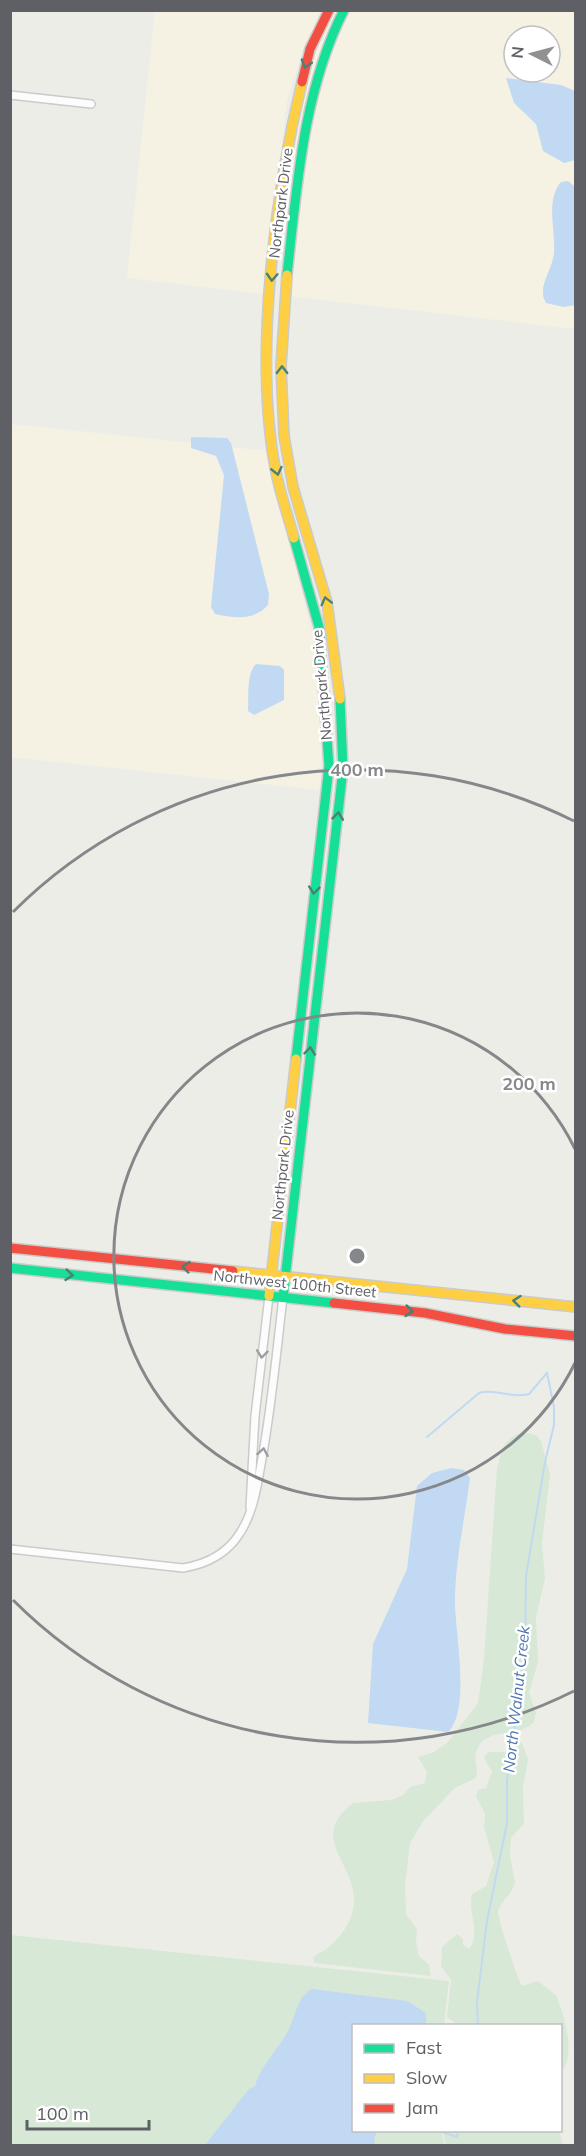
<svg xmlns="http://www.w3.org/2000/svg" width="586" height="2156" font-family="Mulish,sans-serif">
  <rect width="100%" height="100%" fill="#edede8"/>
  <g fill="#f5f2e3" fill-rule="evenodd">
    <path d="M155,11H575V329L279,295L298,126L308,75L320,42L306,41L287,100L265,294L127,278ZM514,36H550V72H514Z"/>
    <polygon points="11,424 269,451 320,668 317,691 322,748 319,790 11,757"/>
  </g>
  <g fill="#d7e8d6">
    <path d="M524,1432L536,1435L541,1441L550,1474L542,1544L545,1579L536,1617L538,1662L529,1693L536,1713L534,1722C519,1738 485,1727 477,1750C473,1759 479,1768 476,1778L455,1788L424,1820L410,1843L405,1886L406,1914L417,1929L416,1941L419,1956L429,1965L431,1976L314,1963C314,1961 313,1959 314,1958C315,1954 322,1952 325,1950C341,1938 354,1920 354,1899C354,1863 308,1837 353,1803L391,1800L403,1795L410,1787L425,1783L427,1772L418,1757L434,1752L448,1742L478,1703L484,1659L497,1469C502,1451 503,1437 524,1432Z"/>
    <path d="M515,1743H522L528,1759L523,1787L524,1823L511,1838L510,1855L515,1883C512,1894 502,1900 498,1911C497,1916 518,1981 522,1986L538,1981L556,1995C564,2015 577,2055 561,2072L560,2026L458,2025L447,2017L451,1980L441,1966L442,1947L457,1934L463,1939V1945L469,1949C482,1932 467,1913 472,1894L486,1886L494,1862L484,1827L485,1814L476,1796L478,1790L486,1788L492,1772L484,1758L488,1752H506Z"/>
    <polygon points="11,1935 449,1981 444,2025 354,2026 354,2130 442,2131 444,2145 11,2146"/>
    <polygon points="443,2131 559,2131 563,2145 446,2145"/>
  </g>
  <g fill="#c1d9f2">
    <polygon points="506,78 561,85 575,91 575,160 564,163 543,151 536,124 514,103"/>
    <path d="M568,181L575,187L576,305L564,307L546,303C536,288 553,269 554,253C556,232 545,200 561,182Z"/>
    <path d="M191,437L227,438L231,443L269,594L268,605C254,621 234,618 215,614L211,607L224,475L216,456L191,448Z"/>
    <path d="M256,664L280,666L284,670V700L254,715L248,711C249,697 246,674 256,664Z"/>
    <path d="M451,1468L464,1470L470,1478C465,1518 455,1561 455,1602C455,1632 471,1710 448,1732L368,1723L373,1644L407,1569L417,1486L432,1473Z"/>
    <path d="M312,1989L407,2001L426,2013V2025L354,2026V2130L378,2131L374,2138L375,2145H205L249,2089L255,2086C260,2066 280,2048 289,2029C295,2017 298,1995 312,1989Z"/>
  </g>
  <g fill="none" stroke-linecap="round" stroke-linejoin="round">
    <g stroke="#c1d9f2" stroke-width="2">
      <path d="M427,1437L479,1393C495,1388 512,1399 529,1394L547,1373"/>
      <polyline points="478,2026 477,2002 487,1921 507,1823 507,1781 525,1656 526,1576 545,1462 554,1425 554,1407 547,1373"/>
      <polyline points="437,2130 457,2137 458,2130"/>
    </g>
    <g stroke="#cacbca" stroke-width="10">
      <g id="street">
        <polyline points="10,95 91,104"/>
        <polyline points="250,1507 255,1416 269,1296"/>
        <path d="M10,1549L183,1568C207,1564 227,1554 240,1533C255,1510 258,1480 263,1453C272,1402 277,1349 283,1297"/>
      </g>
    </g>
    <g stroke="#cacbca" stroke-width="12">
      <g id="fast">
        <path d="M287,275C297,186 303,91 344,10"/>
        <polyline points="294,538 319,627 329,766 296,1059"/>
        <polyline points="10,1268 334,1303"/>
        <polyline points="283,1297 343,769 340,699"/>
      </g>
    </g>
    <g stroke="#cacbca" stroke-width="12">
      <g id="slow">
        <polyline points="287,275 281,366 284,436 293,487 327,602 340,699"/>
        <path d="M294,538C288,515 279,491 275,467C254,354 275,194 302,82"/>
        <polyline points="233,1271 576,1307"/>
        <polyline points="269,1296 296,1059"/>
      </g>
    </g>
    <g stroke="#cacbca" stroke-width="12">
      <g id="jam">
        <polyline points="302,82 310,49 329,10"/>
        <polyline points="10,1248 233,1271"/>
        <polyline points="334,1303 425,1313 505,1329 576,1336"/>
      </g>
    </g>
    <use href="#street" stroke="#fcfcfc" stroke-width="7"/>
    <use href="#fast" stroke="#16e098" stroke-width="9"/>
    <use href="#slow" stroke="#ffcf43" stroke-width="9"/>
    <use href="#jam" stroke="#f24e42" stroke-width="9"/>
  </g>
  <defs><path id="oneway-chevron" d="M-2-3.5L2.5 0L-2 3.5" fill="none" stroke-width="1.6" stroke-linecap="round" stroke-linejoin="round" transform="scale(1.5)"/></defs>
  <g stroke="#4c8072">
    <use href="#oneway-chevron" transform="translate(306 64) rotate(107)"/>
    <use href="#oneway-chevron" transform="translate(272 277) rotate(93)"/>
    <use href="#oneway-chevron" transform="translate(282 370) rotate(-90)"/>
    <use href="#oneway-chevron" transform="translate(277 471) rotate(77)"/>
    <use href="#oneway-chevron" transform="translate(326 601) rotate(-104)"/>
    <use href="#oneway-chevron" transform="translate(338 816) rotate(-83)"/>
    <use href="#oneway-chevron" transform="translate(314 890) rotate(96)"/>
    <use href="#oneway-chevron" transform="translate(310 1051) rotate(-84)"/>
    <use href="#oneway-chevron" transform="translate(186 1267) rotate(-174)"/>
    <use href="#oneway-chevron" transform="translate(69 1275) rotate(6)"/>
    <use href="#oneway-chevron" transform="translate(517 1301) rotate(-174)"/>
    <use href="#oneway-chevron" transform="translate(409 1311) rotate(6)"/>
  </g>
  <g stroke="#9d9ea1">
    <use href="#oneway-chevron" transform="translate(262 1354) rotate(97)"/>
    <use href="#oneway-chevron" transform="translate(263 1452) rotate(-80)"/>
  </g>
  <g fill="none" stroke="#86878a" stroke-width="3">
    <path d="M575 1363A243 243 0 1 1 575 1149"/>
    <path d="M574 1691A486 486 0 0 1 13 1600M13 912A486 486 0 0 1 574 821"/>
  </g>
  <g text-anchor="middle" stroke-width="5" stroke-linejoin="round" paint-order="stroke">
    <g font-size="15" fill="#5e6065" stroke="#fff">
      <text transform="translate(281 203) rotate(-83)" y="5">Northpark Drive</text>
      <text transform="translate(322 685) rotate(-95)" y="5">Northpark Drive</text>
      <text transform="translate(283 1165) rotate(-84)" y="5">Northpark Drive</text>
      <text transform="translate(295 1284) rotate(6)" y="5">Northwest 100th Street</text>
    </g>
    <g font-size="16" font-style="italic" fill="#4f76b1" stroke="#fff">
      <text transform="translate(516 1699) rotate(-84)" y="6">North Walnut Creek</text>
    </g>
  </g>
  <circle cx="357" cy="1256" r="9" fill="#86878a" stroke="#fff" stroke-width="3"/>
  <g font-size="18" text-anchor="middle" font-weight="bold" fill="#86878a" stroke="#fff" stroke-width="5" stroke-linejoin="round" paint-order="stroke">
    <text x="357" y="776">400 m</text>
    <text x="529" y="1090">200 m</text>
  </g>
  <rect width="586" height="2156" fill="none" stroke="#5e6065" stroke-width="24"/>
  <rect x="352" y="2024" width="210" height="108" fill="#ffffff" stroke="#bfbfc1" stroke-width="1.5"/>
  <rect x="364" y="2044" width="30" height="9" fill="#16e098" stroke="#bfbfc1" stroke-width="1.5"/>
  <text x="406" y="2054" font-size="18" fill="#5e6065">Fast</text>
  <rect x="364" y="2074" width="30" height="9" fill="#ffcf43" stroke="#bfbfc1" stroke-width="1.5"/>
  <text x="406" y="2084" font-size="18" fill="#5e6065">Slow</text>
  <rect x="364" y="2104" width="30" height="9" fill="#f24e42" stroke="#bfbfc1" stroke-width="1.5"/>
  <text x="406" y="2114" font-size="18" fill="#5e6065">Jam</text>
  <g transform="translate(532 54) rotate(276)"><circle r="28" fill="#ffffff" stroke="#bfbfc1" stroke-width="1.5"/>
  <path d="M0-4.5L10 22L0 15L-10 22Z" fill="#909193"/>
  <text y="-9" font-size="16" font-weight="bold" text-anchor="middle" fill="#5e6065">N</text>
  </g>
  <path d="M27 2120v9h122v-9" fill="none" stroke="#5e6065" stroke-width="3"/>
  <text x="36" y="2120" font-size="18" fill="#5e6065" stroke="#ffffff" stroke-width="4.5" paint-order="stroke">100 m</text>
</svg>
